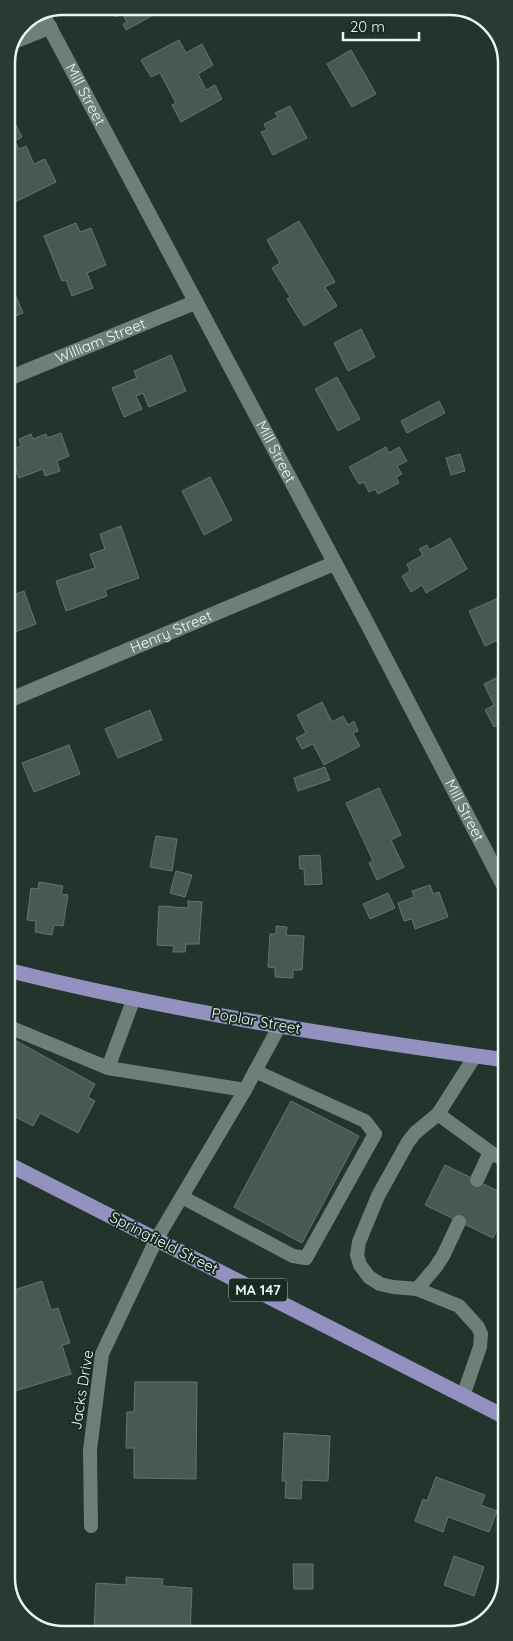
<svg xmlns="http://www.w3.org/2000/svg" width="513" height="1641" font-family="Quicksand,sans-serif">
  <rect width="100%" height="100%" fill="#22342c"/>
  <g fill="#475a51" stroke="#62756d">
    <polygon points="154,6 157,13 126,30 123,24 127,22 122,13 116,17 112,9 116,6"/>
    <polygon points="179,40 186,53 202,44 213,65 198,74 206,90 215,85 222,99 181,122 172,105 176,103 160,73 151,77 141,60"/>
    <polygon points="351,50 376,94 352,107 327,64"/>
    <polygon points="290,106 307,138 273,155 261,132 267,130 264,124 278,117 275,113"/>
    <polygon points="14,121 22,137 15,141 19,149 26,146 34,164 45,159 56,182 15,202 7,184 6,125"/>
    <polygon points="299,221 335,282 325,287 337,306 304,326 287,299 290,297 272,268 280,263 267,240"/>
    <polygon points="76,223 80,232 91,228 106,265 87,273 93,288 72,296 66,280 62,281 44,236"/>
    <polygon points="7,275 23,313 10,318 14,327 8,330"/>
    <polygon points="361,329 375,357 348,371 334,343"/>
    <polygon points="171,355 186,391 149,407 143,393 136,396 142,409 124,417 112,388 137,378 134,371"/>
    <polygon points="337,377 360,419 338,431 315,389"/>
    <polygon points="439,401 445,413 407,433 401,421"/>
    <polygon points="61,433 69,456 57,461 60,471 45,476 43,469 19,478 9,451 21,446 19,439 31,434 33,439 46,434 47,438"/>
    <polygon points="386,447 389,453 399,447 407,461 397,466 402,474 396,477 399,483 378,494 375,489 369,492 364,482 359,484 349,467"/>
    <polygon points="460,454 465,471 451,475 446,458"/>
    <polygon points="210,477 232,520 204,535 182,491"/>
    <polygon points="121,526 139,578 105,590 107,596 66,611 56,581 95,568 90,554 105,549 100,534"/>
    <polygon points="450,538 467,569 426,593 422,585 411,592 402,576 410,571 407,564 423,555 419,549 427,545 429,550"/>
    <polygon points="24,591 36,624 7,635 7,597"/>
    <polygon points="503,596 506,602 506,636 485,646 469,611"/>
    <polygon points="498,677 502,683 506,682 506,726 504,722 494,727 485,710 494,705 484,684"/>
    <polygon points="322,702 332,722 343,716 348,725 354,721 358,731 353,733 360,746 324,765 313,744 302,749 296,738 306,733 297,715"/>
    <polygon points="150,710 162,740 118,758 105,729"/>
    <polygon points="69,745 80,774 34,792 22,763"/>
    <polygon points="325,767 330,780 298,791 294,778"/>
    <polygon points="379,788 401,835 391,840 404,867 377,880 369,863 373,861 346,803"/>
    <polygon points="156,836 177,839 172,871 150,867"/>
    <polygon points="320,855 322,884 305,885 304,869 300,869 299,856"/>
    <polygon points="176,871 192,875 185,897 170,893"/>
    <polygon points="39,882 63,886 61,894 68,895 63,926 54,925 52,935 35,932 36,921 27,920 31,888 38,889"/>
    <polygon points="430,885 433,894 439,892 448,917 415,929 412,919 404,921 398,903 414,897 412,891"/>
    <polygon points="388,893 395,908 370,919 363,904"/>
    <polygon points="188,901 202,902 199,944 186,944 185,952 173,952 174,946 157,945 159,906 188,908"/>
    <polygon points="276,926 287,927 286,935 304,936 302,970 293,970 293,978 275,977 275,968 268,967 270,934 276,934"/>
    <polygon points="7,1036 95,1084 88,1097 95,1101 78,1133 40,1113 33,1126 8,1113"/>
    <polygon points="291,1101 359,1136 302,1243 234,1207"/>
    <polygon points="445,1165 506,1195 506,1211 493,1238 425,1205"/>
    <polygon points="42,1281 51,1310 58,1308 70,1343 62,1345 71,1374 12,1392 8,1379 8,1292"/>
    <polygon points="135,1382 197,1382 196,1479 134,1478 134,1448 126,1448 127,1412 134,1412"/>
    <polygon points="284,1433 330,1436 328,1481 302,1480 301,1499 285,1498 286,1481 282,1481"/>
    <polygon points="436,1477 485,1495 481,1505 497,1511 489,1532 448,1517 443,1532 415,1521 423,1499 427,1501"/>
    <polygon points="454,1556 484,1567 474,1596 444,1585"/>
    <polygon points="293,1564 313,1564 313,1589 294,1589"/>
    <polygon points="126,1577 163,1579 162,1586 192,1588 190,1634 94,1634 96,1583 126,1585"/>
  </g>
  <g fill="none" stroke-linecap="round" stroke-linejoin="round">
    <g stroke="#6c8077" stroke-width="14">
      <polyline points="7,1026 108,1068 245,1090"/>
      <polyline points="108,1068 134,998"/>
      <polyline points="438,1114 490,1152 506,1161"/>
      <polyline points="477,1180 490,1152"/>
      <polyline points="182,1197 293,1256 306,1258 375,1134 365,1121 255,1071"/>
      <polyline points="459,1222 443,1256 435,1268 417,1289 393,1287 380,1284 369,1277 360,1265 357,1255 359,1242 378,1196 408,1142 415,1133 438,1114 475,1056"/>
      <polyline points="417,1289 459,1306 478,1327 481,1334 480,1347 463,1396"/>
      <polyline points="91,1526 90,1450 102,1354 156,1240 245,1090 280,1025"/>
    </g>
    <g stroke="#6c8077" stroke-width="15">
      <polyline points="15,41 50,27"/>
      <path id="s1" d="M7,379L196,302"/>
      <path id="s2" d="M7,701L335,563"/>
    </g>
    <path stroke="#6c8077" stroke-width="15" id="s3" d="M43,15L368,625L506,890"/>
    <g stroke="#9291c0" stroke-width="15">
      <path d="M7,970C171,1011 339,1037 506,1060"/>
      <polyline points="8,1164 507,1418"/>
    </g>
  </g>
  <g text-anchor="middle" stroke-width="4" stroke-linejoin="round" paint-order="stroke">
    <rect fill="#182a22" stroke="#abb8b2" stroke-width="1" x="229" y="1278.5" width="58" height="23" rx="4"/>
    <g font-size="14" font-weight="bold" fill="#eaf5f0">
      <text x="258" y="1295">MA 147</text>
    </g>
    <g font-size="15" fill="#eaf5f0" stroke="#182a22">
      <text dy="5" stroke="none"><textPath href="#s3" startOffset="90">Mill Street</textPath></text>
      <text dy="5" stroke="none"><textPath href="#s1" startOffset="101">William Street</textPath></text>
      <text dy="5" stroke="none"><textPath href="#s3" startOffset="495">Mill Street</textPath></text>
      <text dy="5" stroke="none"><textPath href="#s2" startOffset="178">Henry Street</textPath></text>
      <text dy="5" stroke="none"><textPath href="#s3" startOffset="900">Mill Street</textPath></text>
      <text transform="translate(256 1021) rotate(10)" y="5">Poplar Street</text>
      <text transform="translate(164 1243) rotate(27)" y="5">Springfield Street</text>
      <text transform="translate(82 1390) rotate(-81)" y="5">Jacks Drive</text>
    </g>
  </g>
  <path d="M0 0H513V1641H0ZM63 15H450A48 48 0 0 1 498 63V1578A48 48 0 0 1 450 1626H63A48 48 0 0 1 15 1578V63A48 48 0 0 1 63 15Z" fill="#293a32" fill-rule="evenodd"/>
  <path fill="none" stroke="#eaf5f0" stroke-width="2.5" d="M63 15H450A48 48 0 0 1 498 63V1578A48 48 0 0 1 450 1626H63A48 48 0 0 1 15 1578V63A48 48 0 0 1 63 15Z"/>
  <path d="M343 32v8h76v-8" fill="none" stroke="#eaf5f0" stroke-width="2.5"/>
  <text x="350" y="32" font-size="15" fill="#eaf5f0" stroke="#182a22" stroke-width="4" paint-order="stroke">20 m</text>
</svg>
